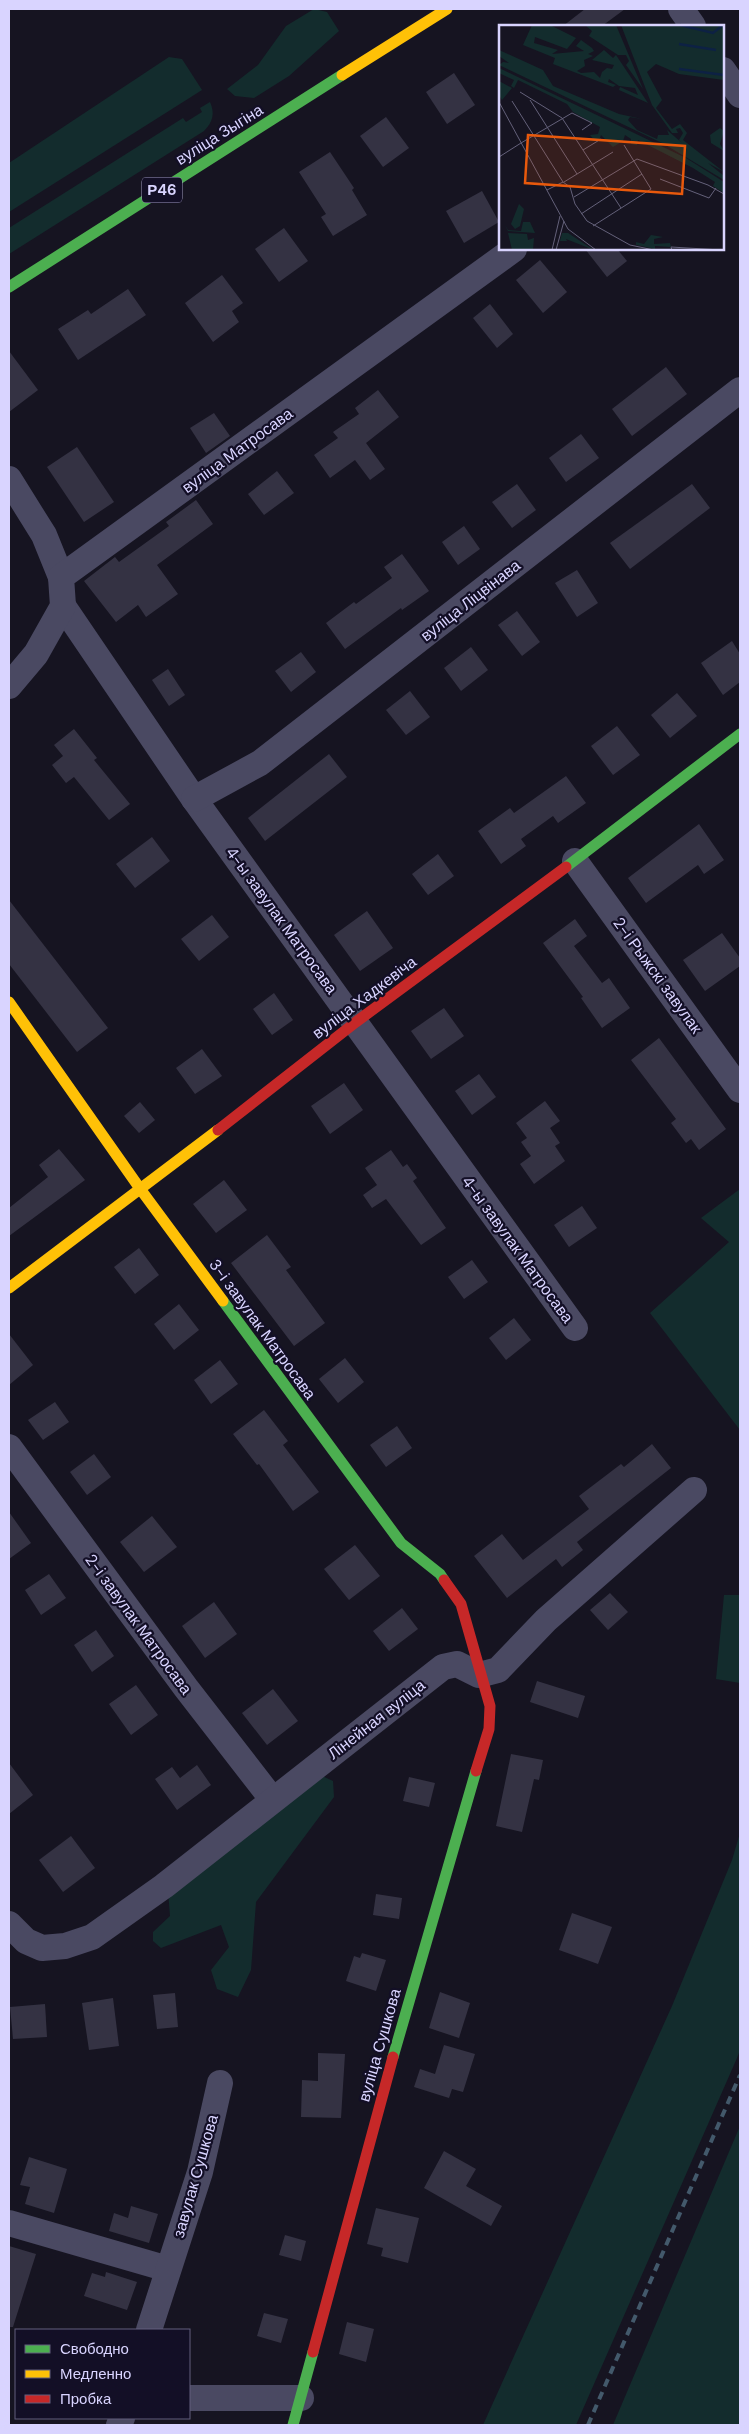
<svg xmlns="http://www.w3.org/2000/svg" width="749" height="2434" font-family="'DM Sans',sans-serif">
  <rect width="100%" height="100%" fill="#161421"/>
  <g fill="#132c2d">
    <polygon points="314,9 327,12 339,31 289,76 254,98 235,96 227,89 258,65 286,26"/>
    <polygon points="169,57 182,59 202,90 9,212 9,163"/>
    <path d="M210,102C215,113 213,122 204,131L9,254V228L183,118L186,122L202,112L200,108Z"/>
    <polygon points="740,1189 740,1430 650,1313 729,1242 701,1218"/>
    <polygon points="724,1595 740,1595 740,1683 716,1679"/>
    <polygon points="320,1775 333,1781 334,1797 256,1902 251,1970 238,1997 217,1989 211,1970 229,1947 221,1925 161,1948 153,1941 153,1932 170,1916 168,1891"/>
    <polygon points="740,1833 740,2050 737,2058 576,2425 483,2425 672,2006 732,1860"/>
    <polygon points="740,2126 740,2425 613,2425"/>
  </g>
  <g fill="#343243">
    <polygon points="585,9 625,9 602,26 563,26"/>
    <polygon points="454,73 475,105 447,124 426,92"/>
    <polygon points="386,117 409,148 383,167 360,136"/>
    <polygon points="330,152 354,188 352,190 367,215 333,236 321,217 326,214 299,172"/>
    <polygon points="482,191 499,222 464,243 446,211"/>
    <polygon points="284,228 308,261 279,282 255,249"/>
    <polygon points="585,249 617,249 627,261 607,277"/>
    <polygon points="540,260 567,292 543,313 516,280"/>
    <polygon points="222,275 243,303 232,311 239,322 213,342 185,303"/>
    <polygon points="128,289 146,315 78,360 58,329 88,310 91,314"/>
    <polygon points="490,304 513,334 497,348 473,318"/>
    <polygon points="9,351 38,390 9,412"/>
    <polygon points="666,367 687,394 632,436 612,409"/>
    <polygon points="378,390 399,417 366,443 385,469 370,480 355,460 330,478 314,455 338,438 333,432 359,414 355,408"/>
    <polygon points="214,413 230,436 206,453 190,428"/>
    <polygon points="581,434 599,458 566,482 549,458"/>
    <polygon points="77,447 114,502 84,522 47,467"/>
    <polygon points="277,471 294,493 264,515 248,494"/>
    <polygon points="517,484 536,510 512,528 492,502"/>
    <polygon points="692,484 710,508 630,569 610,543"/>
    <polygon points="196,500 213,524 157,565 178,594 146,617 138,605 116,622 84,581 115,557 119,562 169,526 166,522"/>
    <polygon points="464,526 480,549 458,565 442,542"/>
    <polygon points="402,554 429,591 402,610 401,608 345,649 326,623 354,602 356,604 392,578 384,567"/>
    <polygon points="577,570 598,603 577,617 555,583"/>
    <polygon points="517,611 540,642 522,656 498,625"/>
    <polygon points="732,641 740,654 740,682 723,695 701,663"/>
    <polygon points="471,647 488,670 461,691 444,668"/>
    <polygon points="301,652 316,672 291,692 275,671"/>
    <polygon points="168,669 185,695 169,706 152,680"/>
    <polygon points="410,691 430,717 406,735 386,710"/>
    <polygon points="677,693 697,716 670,738 651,715"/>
    <polygon points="617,726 640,755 613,775 591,746"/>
    <polygon points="74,729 97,758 94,760 130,804 109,820 74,777 66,783 52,765 63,756 54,745"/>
    <polygon points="329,754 347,777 265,841 248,818"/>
    <polygon points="566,776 586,803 558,823 553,816 521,839 526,846 501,864 478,831 510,808 514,813"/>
    <polygon points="699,824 724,860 704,874 698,865 646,903 628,878"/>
    <polygon points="152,837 170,861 135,888 116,864"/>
    <polygon points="438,854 454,876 428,895 412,874"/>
    <polygon points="9,900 108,1028 77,1052 9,964"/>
    <polygon points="367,911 393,948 360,971 334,935"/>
    <polygon points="212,915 229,937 199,961 181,939"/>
    <polygon points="575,919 587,936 574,946 602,983 609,978 630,1008 602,1028 581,998 583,997 543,943"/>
    <polygon points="722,933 740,958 740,966 705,991 683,960"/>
    <polygon points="274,993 293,1020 272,1035 253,1009"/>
    <polygon points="444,1008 464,1036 431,1059 411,1031"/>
    <polygon points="659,1038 726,1129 699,1150 691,1139 686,1143 671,1123 676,1119 631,1060"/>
    <polygon points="202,1049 222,1076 195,1094 176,1068"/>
    <polygon points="479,1074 496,1097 472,1115 455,1091"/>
    <polygon points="344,1083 363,1110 330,1134 311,1106"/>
    <polygon points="545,1101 560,1121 550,1128 560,1143 555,1146 565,1161 534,1184 520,1164 531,1156 521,1142 527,1138 516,1123"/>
    <polygon points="140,1102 155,1120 139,1133 124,1116"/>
    <polygon points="59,1149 85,1180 9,1236 9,1208 48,1177 39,1165"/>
    <polygon points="391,1150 403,1167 407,1164 417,1178 413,1181 446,1228 421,1245 386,1199 372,1208 363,1195 377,1185 365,1168"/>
    <polygon points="224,1180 247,1210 216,1233 193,1204"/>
    <polygon points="582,1206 597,1228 569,1247 554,1225"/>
    <polygon points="267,1235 291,1267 286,1270 325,1323 294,1346 231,1263"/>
    <polygon points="139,1248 159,1275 135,1294 114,1267"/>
    <polygon points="472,1260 488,1282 464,1299 448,1277"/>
    <polygon points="179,1304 199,1330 174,1350 154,1324"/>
    <polygon points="514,1318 531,1340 506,1360 489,1338"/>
    <polygon points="9,1334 33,1365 9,1385"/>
    <polygon points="345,1358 364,1382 338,1403 319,1379"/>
    <polygon points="220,1360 238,1384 211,1404 194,1380"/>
    <polygon points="55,1402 69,1422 43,1440 28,1420"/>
    <polygon points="264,1410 288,1441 283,1445 319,1492 293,1511 259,1464 257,1465 233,1434"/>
    <polygon points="397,1426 412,1448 386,1467 370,1445"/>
    <polygon points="652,1444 671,1468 577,1542 583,1550 562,1567 556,1559 507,1598 474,1556 502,1534 523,1560 589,1509 579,1496 621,1464 624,1467"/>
    <polygon points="94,1454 111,1477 87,1495 70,1472"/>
    <polygon points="9,1512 31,1543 9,1559"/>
    <polygon points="152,1516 177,1547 144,1572 120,1542"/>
    <polygon points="355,1545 380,1576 349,1600 324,1569"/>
    <polygon points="49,1574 66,1598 41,1615 25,1590"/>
    <polygon points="610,1593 628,1612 608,1630 590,1610"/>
    <polygon points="214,1602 237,1634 205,1658 182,1626"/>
    <polygon points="402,1608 418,1629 389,1651 373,1631"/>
    <polygon points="96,1630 114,1656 92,1672 74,1645"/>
    <polygon points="537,1681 585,1696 578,1718 530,1702"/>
    <polygon points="136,1685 158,1715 131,1735 109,1704"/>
    <polygon points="273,1689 298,1721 267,1745 242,1713"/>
    <polygon points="511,1754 543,1760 539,1780 534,1779 522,1832 496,1826"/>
    <polygon points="9,1763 33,1795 9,1814"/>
    <polygon points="197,1765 211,1785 177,1810 155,1779 172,1767 180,1778"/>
    <polygon points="409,1777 435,1783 429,1807 403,1801"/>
    <polygon points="71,1836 95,1868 63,1892 39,1860"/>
    <polygon points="376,1894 402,1898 399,1919 373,1915"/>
    <polygon points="572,1913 612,1927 598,1964 559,1950"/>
    <polygon points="362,1953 386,1960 376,1991 346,1981 354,1956 360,1958"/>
    <polygon points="440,1992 470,2003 459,2038 429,2028"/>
    <polygon points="175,1993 178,2027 157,2029 153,1995"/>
    <polygon points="113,1998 119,2046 89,2050 82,2003"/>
    <polygon points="45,2004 47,2037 13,2039 10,2007"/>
    <polygon points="444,2045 475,2054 463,2092 452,2089 449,2098 414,2087 420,2069 435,2074"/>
    <polygon points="318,2053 345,2054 341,2118 301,2117 302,2080 318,2081"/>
    <polygon points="444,2151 476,2169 466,2186 502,2206 491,2226 424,2188"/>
    <polygon points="29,2157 67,2169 54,2213 25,2204 30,2187 20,2185"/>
    <polygon points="131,2206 158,2214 149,2243 109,2231 114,2213 128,2218"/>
    <polygon points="376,2208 419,2218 408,2263 381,2256 383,2248 367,2244"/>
    <polygon points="285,2235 306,2241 301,2261 279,2255"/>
    <polygon points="9,2246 36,2254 13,2327 9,2327"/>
    <polygon points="106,2272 137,2282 127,2310 84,2296 92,2273 105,2277"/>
    <polygon points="264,2313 288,2319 281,2343 257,2336"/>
    <polygon points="347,2322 374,2329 366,2362 339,2354"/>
  </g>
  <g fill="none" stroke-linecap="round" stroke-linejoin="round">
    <g stroke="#4a4962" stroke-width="26">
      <polyline points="681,9 693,26"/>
      <polyline points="723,70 740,95"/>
      <polyline points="9,479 44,535 61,577"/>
      <polyline points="63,606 194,799 575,1328"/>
      <polyline points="9,686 36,654 63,606 61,577 514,249"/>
      <polyline points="194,799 260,763 740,390"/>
      <polyline points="575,861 740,1090"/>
      <polyline points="9,1447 186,1688 272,1799"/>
      <polyline points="9,1924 26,1941 42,1948 65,1946 92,1937 164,1886 443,1667 457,1664 479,1675 498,1670 546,1620 694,1490"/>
      <polyline points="9,2223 168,2269"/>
      <polyline points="149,2330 200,2172 220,2083"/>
      <polyline points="189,2398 301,2398"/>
      <polyline points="119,2425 122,2418"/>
    </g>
    <g stroke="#4caf50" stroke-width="11">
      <polyline points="9,287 342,75"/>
      <polyline points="566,867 740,734"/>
      <polyline points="223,1301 401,1543 440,1574 444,1580"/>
      <polyline points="393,2057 476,1771"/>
      <polyline points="293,2425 313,2352"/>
    </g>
    <g stroke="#ffc107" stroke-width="11">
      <polyline points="342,75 447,9"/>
      <polyline points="9,1002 141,1190 223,1301"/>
      <polyline points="9,1288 218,1130"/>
    </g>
    <g stroke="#c62828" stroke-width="11">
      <polyline points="218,1130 356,1022 566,867"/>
      <polyline points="444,1580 461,1604 490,1706 489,1729 476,1771"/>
      <polyline points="313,2352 393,2057"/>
    </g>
    <polyline stroke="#43596b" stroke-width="4" stroke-dasharray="8 6" stroke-linecap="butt" points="588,2425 740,2075"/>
  </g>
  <g text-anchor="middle" stroke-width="4.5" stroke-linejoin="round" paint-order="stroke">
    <rect fill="#130f26" stroke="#9e99be" stroke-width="1" x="142" y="177.5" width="40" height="25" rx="4"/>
    <g font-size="15" font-weight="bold" fill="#d9d4ff">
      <text x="162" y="195">Р46</text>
    </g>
    <g font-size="16" fill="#d9d4ff" stroke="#130f26">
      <text transform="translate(219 134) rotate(-32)" y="6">вуліца Зыгіна</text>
      <text transform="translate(237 450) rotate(-36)" y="6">вуліца Матросава</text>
      <text transform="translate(470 600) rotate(-38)" y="6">вуліца Ліцвінава</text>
      <text transform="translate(282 920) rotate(54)" y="6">4-ы завулак Матросава</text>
      <text transform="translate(658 975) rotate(54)" y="6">2-і Рыжскі завулак</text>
      <text transform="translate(364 997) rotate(-37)" y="6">вуліца Хадкевіча</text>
      <text transform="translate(518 1249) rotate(54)" y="6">4-ы завулак Матросава</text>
      <text transform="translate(263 1329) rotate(54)" y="6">3-і завулак Матросава</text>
      <text transform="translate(139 1624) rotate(54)" y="6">2-і завулак Матросава</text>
      <text transform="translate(376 1719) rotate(-38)" y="6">Лінейная вуліца</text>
      <text transform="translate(379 2045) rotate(-74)" y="6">вуліца Сушкова</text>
      <text transform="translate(195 2176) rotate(-74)" y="6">завулак Сушкова</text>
    </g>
  </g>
  <g transform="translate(499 25)">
    <rect width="225" height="225" fill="#161421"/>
    <path d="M33,0H51L77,13L68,24L36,12L35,18L59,25L53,29L85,26L77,21L82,15L93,23L95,26L89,29L94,31L85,35L86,41L78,46L82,48L95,47L101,53L103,47L108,43L113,44L115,40L93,35L105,25L114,33L117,30L149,78L120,65L121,62L139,70L136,63L120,61L110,54L109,57L117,60L114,62L54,39L56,33L24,20ZM86,0H117L144,64L127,40L130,36L127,30H119L90,11L93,6ZM122,0H225V55L180,49L157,39L148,47L163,75L157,83L173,104L181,99L188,108L184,115L225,147L209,138L225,151V155L165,119L0,40L4,37L10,38L0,31V25L44,45L54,61L120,89L143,94L131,92L129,95L138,105L158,114L159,110H170L168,105L183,118L180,115L184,108L181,103L177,104L179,108H173L153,80ZM0,43L187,133L225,157V168L214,161L216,157L194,143L139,115L138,120L132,119V114L126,110L124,116L114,122L102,110L100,116H96L91,110L99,109L101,102L74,87L68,79L19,55L15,63L12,61L15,55L0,48ZM0,56L13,63L3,75L0,70ZM221,103L225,106L221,119L225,126L212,118L211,110ZM20,179L25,184L21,201L16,204L12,199ZM24,197H31L36,208L9,206L6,200L9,205L22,206ZM9,208L28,209L29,215L35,213L34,225H13ZM63,208H69L95,225L67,214L68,216H61ZM152,210L164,212L155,214V219L171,218L172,222L156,221V224L137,220V217L145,219Z" fill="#132c2d"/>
    <path fill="none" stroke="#0d2144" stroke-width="2.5" d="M181,0L214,8L224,0M180,19L217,25M180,44L225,50"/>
    <path fill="none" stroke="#64617a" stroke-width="1" d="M21,67L63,93L122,183M31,75L78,149M13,76L64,157L71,162L76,179L88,196L131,220L155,225M0,77L69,204L97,225M22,118L73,88L93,98L83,105M84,125L102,114M0,132L22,118M161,154L210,173L217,163M65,157L114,127M48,165L64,157M75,172L138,134L209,160L225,169M82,189L143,149M94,201L152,164L125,120M53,225L61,191M57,225L65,196M173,225L172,222L222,225"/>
    <path fill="#e8590c" fill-opacity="0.15" stroke="#e8590c" stroke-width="2.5" d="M29,110L186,121L183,169L26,158Z"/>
    <rect width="225" height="225" fill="none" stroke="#d9d4ff" stroke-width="2.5"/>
  </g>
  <rect width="749" height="2434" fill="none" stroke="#d9d4ff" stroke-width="20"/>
  <rect x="15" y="2329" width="175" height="90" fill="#130f26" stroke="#625e7d"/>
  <rect x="25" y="2345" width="25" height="8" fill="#4caf50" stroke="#625e7d"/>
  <text x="60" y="2354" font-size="15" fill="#d9d4ff">Свободно</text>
  <rect x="25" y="2370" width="25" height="8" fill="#ffc107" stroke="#625e7d"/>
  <text x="60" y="2379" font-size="15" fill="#d9d4ff">Медленно</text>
  <rect x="25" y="2395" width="25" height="8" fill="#c62828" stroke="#625e7d"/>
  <text x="60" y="2404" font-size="15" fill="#d9d4ff">Пробка</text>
</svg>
